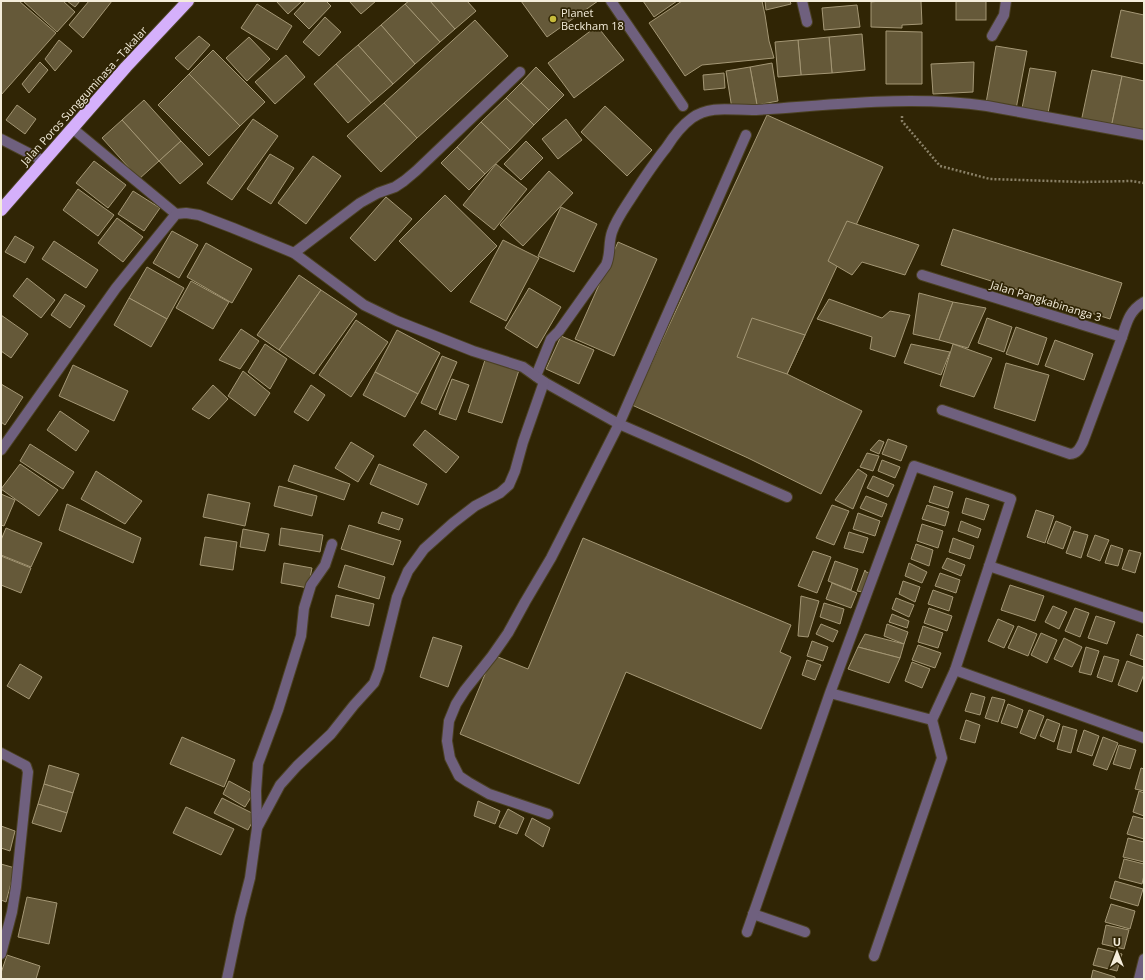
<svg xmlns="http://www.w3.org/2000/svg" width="1145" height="980" font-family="'Open Sans',sans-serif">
  <rect width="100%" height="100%" fill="#302505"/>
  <g fill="#655939" stroke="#a49775">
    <polygon points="2,1 19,1 56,33 1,95 1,3"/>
    <polygon points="23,1 63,1 75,12 57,32"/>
    <polygon points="67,1 80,1 75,7"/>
    <polygon points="89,1 112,1 83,38 69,25"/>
    <polygon points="276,1 302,1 288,14"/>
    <polygon points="306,1 326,1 331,6 309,29 294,14"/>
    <polygon points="349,1 376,1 361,14"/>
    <polygon points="409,1 430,1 455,29 440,42 405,4"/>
    <polygon points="430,1 467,1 476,11 455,29"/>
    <polygon points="521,1 598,1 547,37"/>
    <polygon points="643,1 677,1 654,17"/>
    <polygon points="682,1 762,1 765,15 769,41 774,58 702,65 685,76 649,23"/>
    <polygon points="765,1 790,1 791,4 766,10"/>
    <polygon points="880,1 921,1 922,24 902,25 902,28 871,27 871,2"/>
    <rect x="956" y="1" width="30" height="19"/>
    <polygon points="257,4 292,26 277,50 241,28"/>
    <polygon points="405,4 440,42 415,64 381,25"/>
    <polygon points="857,5 860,27 824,30 822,8"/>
    <polygon points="1121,10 1144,15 1144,64 1111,57"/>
    <polygon points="325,17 341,32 319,56 303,42"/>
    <polygon points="475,20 508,56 417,138 384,103"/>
    <polygon points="381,25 415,64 393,84 358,45"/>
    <polygon points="597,26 624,60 574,98 548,63"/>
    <polygon points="886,31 922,32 922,84 886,84"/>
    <polygon points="862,34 865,70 832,73 829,37"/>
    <polygon points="199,36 210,45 188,70 175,58"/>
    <polygon points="249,37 270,59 247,81 226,58"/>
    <polygon points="829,37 832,73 801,75 798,40"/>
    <polygon points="59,40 72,51 55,71 45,59"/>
    <polygon points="798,40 801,75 778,77 775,42"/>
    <polygon points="358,45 393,84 371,103 336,64"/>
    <polygon points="996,46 1027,51 1016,109 986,103"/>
    <polygon points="213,50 265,102 240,126 189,74"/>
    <polygon points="286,55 305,77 275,104 255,82"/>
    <polygon points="40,62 48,70 29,93 22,84"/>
    <polygon points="974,62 973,92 933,94 931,64"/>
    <polygon points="772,63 778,101 757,105 750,67"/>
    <polygon points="336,64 371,103 348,123 314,84"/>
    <polygon points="536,67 564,95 549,110 521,83"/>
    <polygon points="750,67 757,105 732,109 726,71"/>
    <polygon points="1030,68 1056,72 1048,113 1022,108"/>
    <polygon points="1092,70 1122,76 1111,128 1081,122"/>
    <polygon points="724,73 725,88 704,90 703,75"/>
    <polygon points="189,74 240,126 209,156 158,105"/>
    <polygon points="1122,76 1144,81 1144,135 1111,128"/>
    <polygon points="521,83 549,110 534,125 506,98"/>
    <polygon points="506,98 534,125 510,150 481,122"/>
    <polygon points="144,100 181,141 159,161 122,120"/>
    <polygon points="384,103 417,138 381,172 347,136"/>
    <polygon points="17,105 36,119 25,134 6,120"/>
    <polygon points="605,106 652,150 627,176 581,132"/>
    <polygon points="767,115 883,167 787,374 862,411 821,494 748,458 632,405"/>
    <polygon points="253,119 278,136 232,200 207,183"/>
    <polygon points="566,119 582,140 558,159 542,139"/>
    <polygon points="122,120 159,161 139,179 102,138"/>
    <polygon points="481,122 510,150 485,174 457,147"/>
    <polygon points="181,141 203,164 180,184 159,161"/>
    <polygon points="526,141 543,158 521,180 504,164"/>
    <polygon points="457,147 485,174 469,190 441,163"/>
    <polygon points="270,154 294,168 271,204 247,189"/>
    <polygon points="313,156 341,176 306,224 278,203"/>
    <polygon points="94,161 126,185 108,208 76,183"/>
    <polygon points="496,164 527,189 494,230 463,205"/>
    <polygon points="549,171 573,193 523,246 500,225"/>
    <polygon points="78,189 114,215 98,236 63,210"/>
    <polygon points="133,191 160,208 144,231 118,214"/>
    <polygon points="445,195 497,246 451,292 399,241"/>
    <polygon points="386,197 412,219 375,261 350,238"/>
    <polygon points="561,207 597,224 574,272 538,256"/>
    <polygon points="117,218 143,237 123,262 98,243"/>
    <polygon points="847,221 919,245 905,275 862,262 852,275 828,261"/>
    <polygon points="953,229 1122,283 1110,319 941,265"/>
    <polygon points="172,231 198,245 179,278 153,263"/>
    <polygon points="15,236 34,247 25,263 5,252"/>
    <polygon points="503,240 539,258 506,321 470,302"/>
    <polygon points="54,241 98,270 86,288 42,259"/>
    <polygon points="618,242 657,259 614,356 575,339"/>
    <polygon points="206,243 252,269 232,303 187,277"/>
    <polygon points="147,267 184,288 167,319 129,298"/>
    <polygon points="299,275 321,290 279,350 257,335"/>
    <polygon points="27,278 55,300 41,318 13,296"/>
    <polygon points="191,281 229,302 213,329 176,308"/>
    <polygon points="529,288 561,307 537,348 505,328"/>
    <polygon points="321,290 357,314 314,374 279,350"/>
    <polygon points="919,293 953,302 939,340 913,334"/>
    <polygon points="65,294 85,306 70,328 51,315"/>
    <polygon points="129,298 167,319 151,347 114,325"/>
    <polygon points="829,299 882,318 890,311 910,315 895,357 870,349 872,337 817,319"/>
    <polygon points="953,302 986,308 968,348 939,340"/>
    <polygon points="1,315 28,334 11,358 1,351"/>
    <polygon points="752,318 805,335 787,374 737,357"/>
    <polygon points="987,318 1012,327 1004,352 978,343"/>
    <polygon points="356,320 388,342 351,397 319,375"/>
    <polygon points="1016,327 1047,338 1038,365 1006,354"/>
    <polygon points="241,329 259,341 240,369 219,360"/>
    <polygon points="397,330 440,353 418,394 375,372"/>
    <polygon points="561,336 594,350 579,384 546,369"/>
    <polygon points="1055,340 1093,354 1084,380 1045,366"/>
    <polygon points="265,344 287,359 270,389 248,372"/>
    <polygon points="911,344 950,352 941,375 904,363"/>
    <polygon points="953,344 992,358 974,397 940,386"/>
    <polygon points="442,356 457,362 436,410 421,403"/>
    <polygon points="485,360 519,370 502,423 468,412"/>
    <polygon points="1006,363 1049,375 1035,421 994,408"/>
    <polygon points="73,365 128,391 114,421 59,396"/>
    <polygon points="243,371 270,393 255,416 228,396"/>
    <polygon points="375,372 418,394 405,417 363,395"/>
    <polygon points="452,379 469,385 456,420 439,414"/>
    <polygon points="1,384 23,397 5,425 1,422"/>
    <polygon points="213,385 228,399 209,419 192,409"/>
    <polygon points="311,385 325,395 308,421 294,412"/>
    <polygon points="60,411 89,431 76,451 47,430"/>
    <polygon points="425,430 459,457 446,473 413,445"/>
    <polygon points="888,439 907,446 901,461 882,454"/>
    <polygon points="879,440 884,442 879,454 870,450"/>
    <polygon points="351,442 374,456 358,482 335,468"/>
    <polygon points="30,444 74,472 63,489 20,461"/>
    <polygon points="867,453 879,456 873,471 860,467"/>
    <polygon points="882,460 900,467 895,478 878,471"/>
    <polygon points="20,464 58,490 39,516 1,489"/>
    <polygon points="379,464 427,484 418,505 370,484"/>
    <polygon points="294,465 350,484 344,500 288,481"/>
    <polygon points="858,469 867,475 853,509 835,500"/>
    <polygon points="96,471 142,501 125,524 81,499"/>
    <polygon points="873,476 894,485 888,497 867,488"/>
    <polygon points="279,486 317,496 312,516 274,506"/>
    <polygon points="934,486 953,492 948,508 929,502"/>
    <polygon points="1,494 15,500 4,526 1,525"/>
    <polygon points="208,494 250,503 245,526 203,517"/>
    <polygon points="866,496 887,504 882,517 860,508"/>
    <polygon points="966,498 989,505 984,520 962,513"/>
    <polygon points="67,504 141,538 133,563 59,530"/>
    <polygon points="832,505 849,511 834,545 816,538"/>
    <polygon points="927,505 949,512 945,526 922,519"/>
    <polygon points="1036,510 1054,516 1045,543 1027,537"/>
    <polygon points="382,512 403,519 399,530 378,523"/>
    <polygon points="858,513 880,521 875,536 853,529"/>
    <polygon points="961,521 981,529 978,538 958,531"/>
    <polygon points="1056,521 1071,527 1063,549 1047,543"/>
    <polygon points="922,524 943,531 938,548 917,541"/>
    <polygon points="349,525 401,541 393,565 341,549"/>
    <polygon points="6,528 42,543 31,567 1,555 1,540"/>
    <polygon points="281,528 323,535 320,552 279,545"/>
    <polygon points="243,529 269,534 265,551 240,547"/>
    <polygon points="1074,531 1088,535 1081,558 1066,553"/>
    <polygon points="849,532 868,538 863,553 844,548"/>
    <polygon points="1095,535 1109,540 1100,561 1087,556"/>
    <polygon points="205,537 237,542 233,570 200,565"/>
    <polygon points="583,538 791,625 780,652 791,657 761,729 626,672 579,784 460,734 493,655 528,669"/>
    <polygon points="953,538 974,546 970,559 949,552"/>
    <polygon points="916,544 933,550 929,566 911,559"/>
    <polygon points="1111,545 1123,549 1118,566 1105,563"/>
    <polygon points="1129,550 1141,553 1135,573 1122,569"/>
    <polygon points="813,551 831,557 817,593 798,586"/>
    <polygon points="1,556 31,568 21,593 1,585"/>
    <polygon points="947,558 965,565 961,576 942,568"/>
    <polygon points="835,561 858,569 851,590 828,581"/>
    <polygon points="284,563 312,568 308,588 281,583"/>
    <polygon points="909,563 927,572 922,583 905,576"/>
    <polygon points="345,565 385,577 379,599 338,587"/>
    <polygon points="865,570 866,572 870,573 863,592 857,591"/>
    <polygon points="940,573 960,580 956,593 935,586"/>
    <polygon points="903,581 920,587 915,602 899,594"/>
    <polygon points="832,583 857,593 851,608 826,599"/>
    <polygon points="1010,585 1044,596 1035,621 1001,610"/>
    <polygon points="933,590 953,597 949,611 928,604"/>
    <polygon points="336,595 374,604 369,626 331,617"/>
    <polygon points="801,596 819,601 808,637 798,636"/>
    <polygon points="896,598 914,605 909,617 892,609"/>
    <polygon points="824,603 844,609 840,624 820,617"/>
    <polygon points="1053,606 1067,612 1059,629 1045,622"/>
    <polygon points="929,608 952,616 947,631 924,623"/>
    <polygon points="1075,608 1089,613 1080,637 1065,631"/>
    <polygon points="892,614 909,621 907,628 889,622"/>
    <polygon points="1096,616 1115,622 1107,644 1088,638"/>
    <polygon points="998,619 1014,626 1004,648 988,641"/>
    <polygon points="821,624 838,631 833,642 816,634"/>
    <polygon points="887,624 908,632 904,644 884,636"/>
    <polygon points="923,626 943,633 938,648 918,642"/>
    <polygon points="1018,626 1037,634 1028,656 1008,648"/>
    <polygon points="1041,633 1057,640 1047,663 1031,655"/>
    <polygon points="865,634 904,644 900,658 858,647"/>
    <polygon points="1137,634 1144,637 1144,660 1130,655"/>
    <polygon points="433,637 462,646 448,687 420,677"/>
    <polygon points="1064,638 1082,647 1072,667 1054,659"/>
    <polygon points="812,641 828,647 823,661 807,656"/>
    <polygon points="918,645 941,653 935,668 912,660"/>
    <polygon points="858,647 900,658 889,683 848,669"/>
    <polygon points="1086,647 1099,651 1091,675 1079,672"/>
    <polygon points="1104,656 1119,660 1112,682 1097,677"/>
    <polygon points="807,660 821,665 815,680 802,675"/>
    <polygon points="1127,661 1144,667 1144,674 1137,692 1118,685"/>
    <polygon points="912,662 930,669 922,688 905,681"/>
    <polygon points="20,664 42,677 29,699 7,686"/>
    <polygon points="971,693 985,697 980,715 965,711"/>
    <polygon points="992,697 1005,700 998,722 985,718"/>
    <polygon points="1008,704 1023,710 1017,728 1001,723"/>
    <polygon points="1029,710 1044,716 1035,739 1020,733"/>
    <polygon points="1047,719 1060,724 1054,742 1040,736"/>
    <polygon points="966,720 980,725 975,743 960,739"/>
    <polygon points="1063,726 1077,730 1071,753 1057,749"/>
    <polygon points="1084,730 1099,736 1092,756 1077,751"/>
    <polygon points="182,737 235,760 224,787 170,764"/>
    <polygon points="1103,737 1118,743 1107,770 1093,765"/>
    <polygon points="1119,745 1136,750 1130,769 1113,764"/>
    <polygon points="49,765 79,774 73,793 44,784"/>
    <polygon points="1141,768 1144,769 1144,791 1135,789"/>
    <polygon points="229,781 253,794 245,807 223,794"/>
    <polygon points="44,784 73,793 67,813 38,804"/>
    <polygon points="1139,791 1144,793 1144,816 1133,812"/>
    <polygon points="222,798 256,815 248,830 214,813"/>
    <polygon points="478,801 500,811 495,824 474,816"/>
    <polygon points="38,804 67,813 61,832 32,823"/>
    <polygon points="186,807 234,829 221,855 173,833"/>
    <polygon points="508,809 524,818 517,834 499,827"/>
    <polygon points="1133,816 1144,819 1144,839 1127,834"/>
    <polygon points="532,818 550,828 543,847 525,835"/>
    <polygon points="1,826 15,831 10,851 1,848"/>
    <polygon points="1128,838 1144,842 1144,862 1123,857"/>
    <polygon points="1124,859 1144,864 1144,875 1142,884 1119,878"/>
    <polygon points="1,864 15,868 6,902 1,900"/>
    <polygon points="1115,881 1143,889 1138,906 1110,898"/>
    <polygon points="27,897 57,903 49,944 18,937"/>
    <polygon points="1111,904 1135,911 1130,929 1105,922"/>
    <polygon points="1106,925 1129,930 1124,949 1102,944"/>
    <polygon points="1098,948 1122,954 1117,971 1093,965"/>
    <polygon points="7,955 40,966 36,979 1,979 1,973"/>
    <polygon points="1093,970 1115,977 1115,979 1091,979"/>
  </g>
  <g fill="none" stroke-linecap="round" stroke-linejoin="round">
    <g stroke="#4b4123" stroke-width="12">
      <g id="street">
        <polyline points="611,1 683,106"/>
        <polyline points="802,1 807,22"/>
        <polyline points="992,36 1004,15 1006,1"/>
        <polyline points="72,128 176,214"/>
        <polyline points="1,139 44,161"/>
        <polyline points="294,253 360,203 378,193 395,187 404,181 416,171 520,72"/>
        <path d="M922,275L1122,337C1127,322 1129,311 1144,302"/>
        <path d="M536,376L551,339L559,331L606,265C611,254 608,243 612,232C616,220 624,209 631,198C642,181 653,164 666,148C673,137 681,126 692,118C711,104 735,111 756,110C833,105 910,95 987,106L1144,135"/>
        <path d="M942,410L1070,454C1077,454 1080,448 1083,442L1122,337"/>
        <polyline points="1,450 116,288 176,214 186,213 199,215 233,228 294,253 364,305 397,321 473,351 523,367 544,382 619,424 787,497"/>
        <polyline points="989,566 1144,618"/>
        <polyline points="955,670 1144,738"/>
        <polyline points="1,753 26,766 28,772 16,887 12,912 1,954"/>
        <polyline points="548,814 489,794 468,782 459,776 450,758 447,741 449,721 456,704 465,690 492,656 508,633 525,602 551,558 619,424 746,135"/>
        <polyline points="257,828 256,791 258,764 278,710 301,636 304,608 311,585 325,565 332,544"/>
        <polyline points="753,914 805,932"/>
        <polyline points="747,932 830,693 914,466 1011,499 955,670 932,720 830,693"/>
        <polyline points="874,956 942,758 932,720"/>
        <polyline points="227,979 240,917 250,878 257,828 280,785 297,766 331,734 354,705 374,683 379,670 397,597 408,571 424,549 453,523 475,506 500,493 509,485 515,471 523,442 544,382"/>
        <polyline points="1139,979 1144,959"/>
      </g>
    </g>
    <g stroke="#4b4123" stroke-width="14">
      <polyline id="highway" points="1,210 126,67 188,1"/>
    </g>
    <polyline stroke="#8a8167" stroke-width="2.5" stroke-dasharray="2 2" stroke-linecap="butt" points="902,116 902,121 940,166 990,179 1082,182 1131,181 1144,183"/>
    <use href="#street" stroke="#6f607e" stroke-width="10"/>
    <use href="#highway" stroke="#d5b0fb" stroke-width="12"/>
  </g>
  <circle fill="#c7bb3b" stroke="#302505" stroke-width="1.5" cx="553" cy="19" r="4"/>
  <g text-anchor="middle" stroke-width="3.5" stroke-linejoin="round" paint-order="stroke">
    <g font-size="11" fill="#f4eddb" stroke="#302505" text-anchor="start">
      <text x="561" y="17">Planet<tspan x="561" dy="13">Beckham 18</tspan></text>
    </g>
    <g font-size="11" fill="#f4eddb" stroke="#302505">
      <text transform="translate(84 96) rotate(-48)" y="4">Jalan Poros Sungguminasa - Takalar</text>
      <text transform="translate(1046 301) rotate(17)" y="4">Jalan Pangkabinanga 3</text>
    </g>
  </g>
  <rect width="1145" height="980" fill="none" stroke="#f4eddb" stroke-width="4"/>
  <g transform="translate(1117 952)" stroke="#302505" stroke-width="3" paint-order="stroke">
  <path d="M0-3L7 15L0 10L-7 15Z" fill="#f4eddb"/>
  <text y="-6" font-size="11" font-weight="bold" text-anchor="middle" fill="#f4eddb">U</text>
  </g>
</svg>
